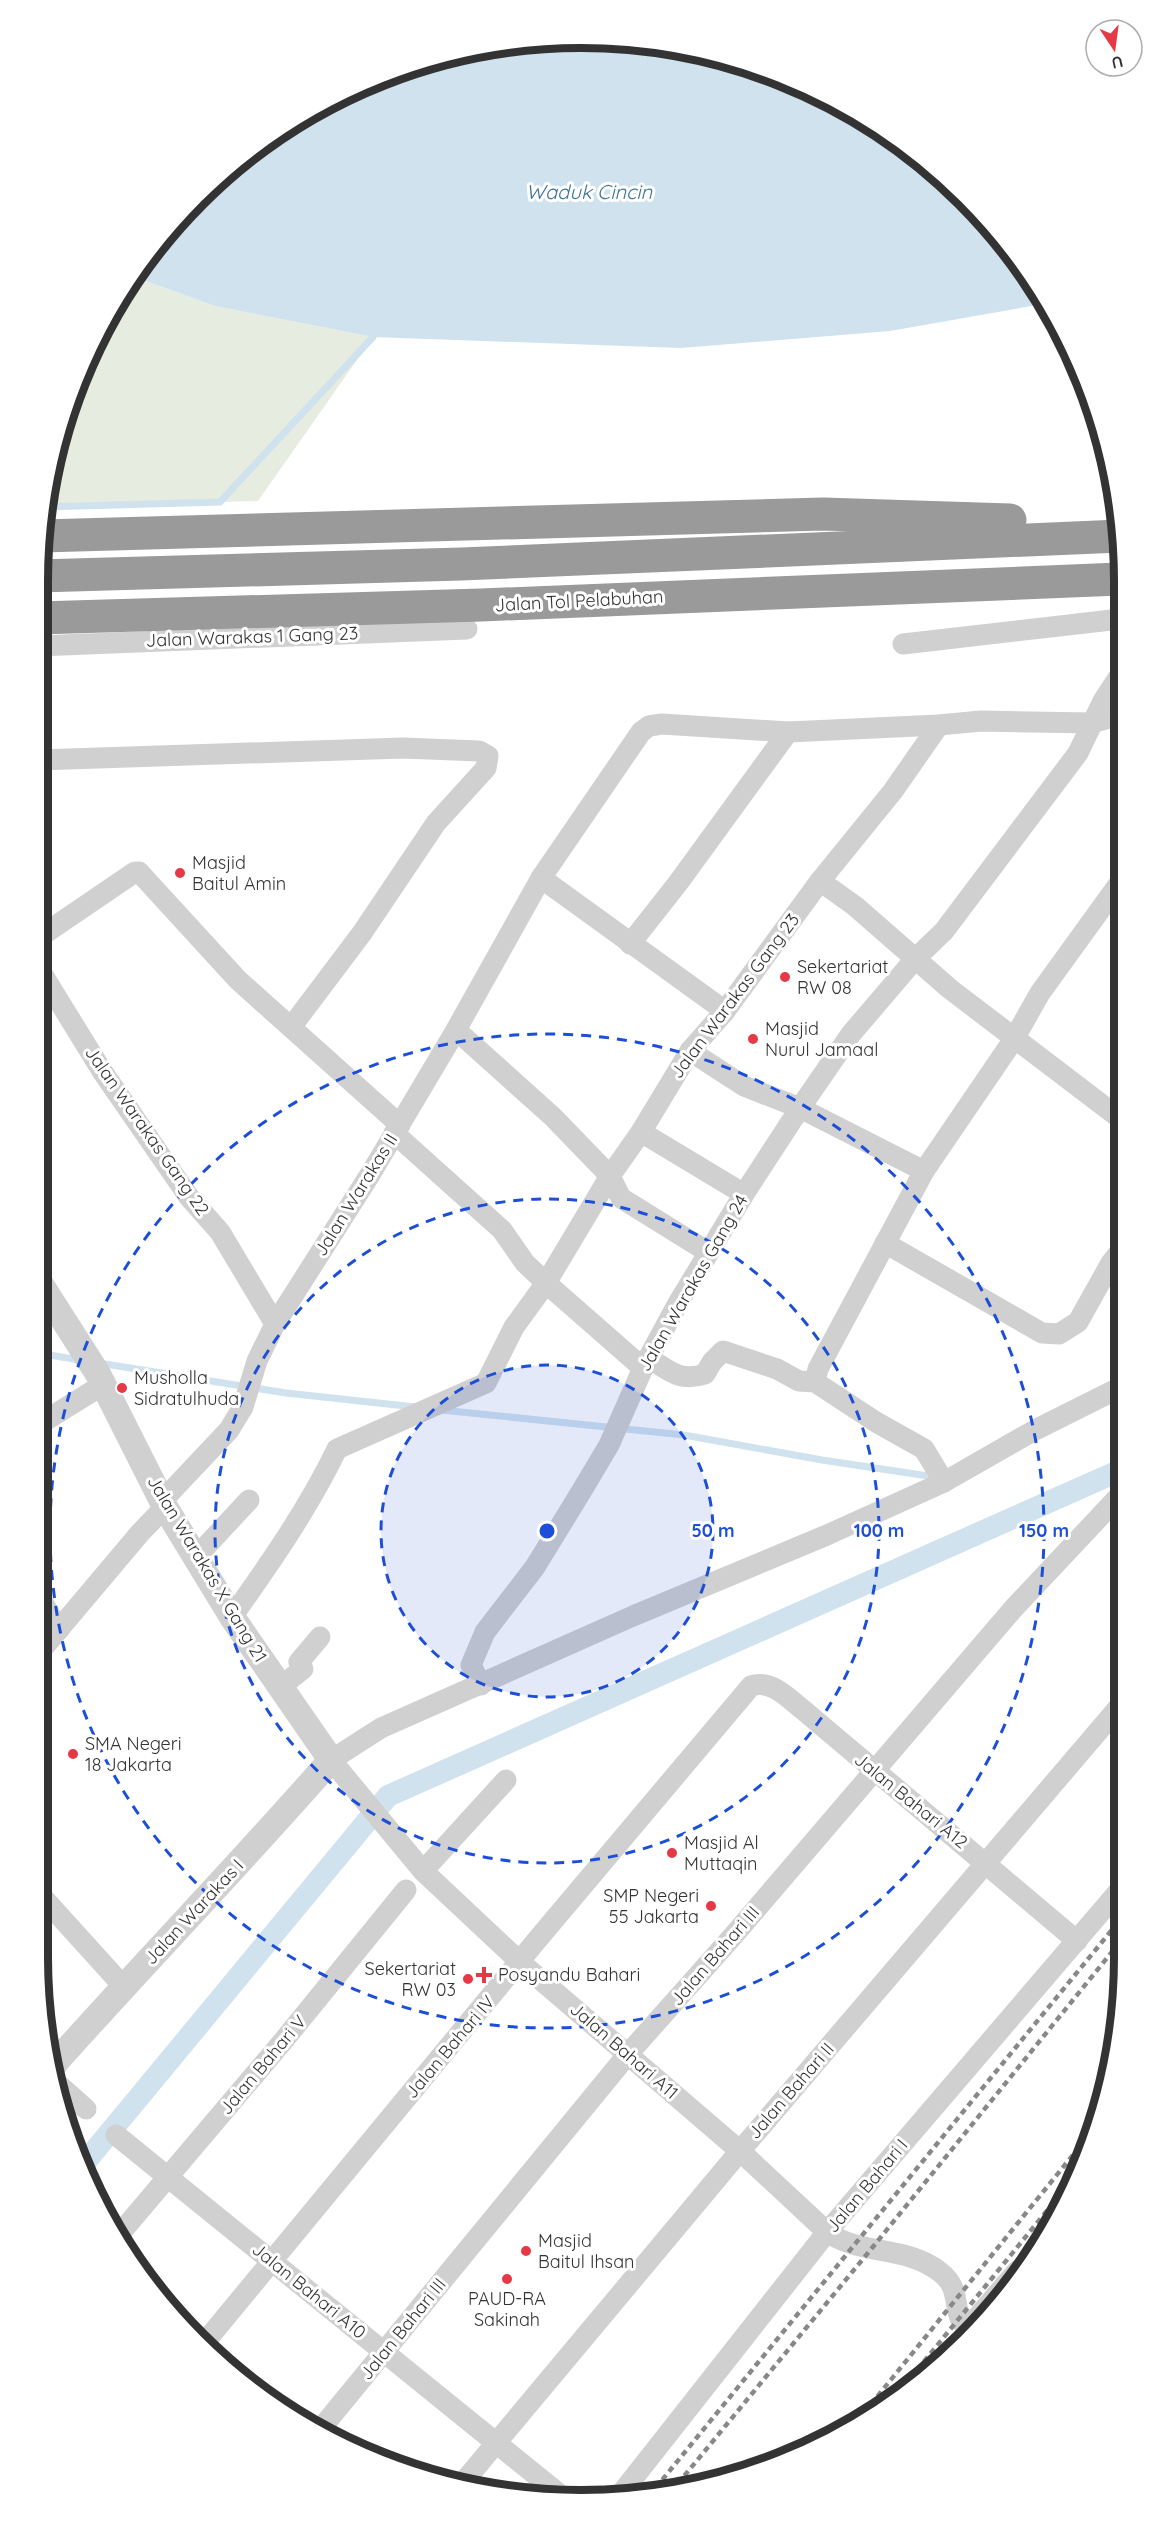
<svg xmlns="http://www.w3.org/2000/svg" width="1162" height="2538" font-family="Quicksand,sans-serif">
  <rect width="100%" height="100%" fill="#fff"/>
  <polygon fill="#e6ecdf" points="132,276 215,306 373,337 258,501 45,507 48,475 79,373"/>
  <polygon fill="#cfe2ee" points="581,38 687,48 789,79 912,150 1012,250 1043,304 890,331 681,348 373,337 215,306 132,276 196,197 279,129 373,79 475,48"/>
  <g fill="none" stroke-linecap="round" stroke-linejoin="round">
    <g stroke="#cfe2ee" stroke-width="7">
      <polyline points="45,507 220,502 373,337"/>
      <polyline points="38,1353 79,1360"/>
      <polyline points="99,1363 286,1393 415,1407"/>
      <polyline points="441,1410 684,1435 822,1460 935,1477"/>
    </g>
    <polyline stroke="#cfe2ee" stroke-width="22" points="82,2166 388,1796 1123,1469"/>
    <g stroke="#d0d0d0" stroke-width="21">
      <polyline points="903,644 1120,619"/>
      <polyline points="38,646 467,629"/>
      <polyline points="38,760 403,748 479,751 488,756 486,768 436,823 362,933 292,1026"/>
      <polyline points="541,878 725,1011"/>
      <polyline points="820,881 855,906 950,989 1122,1120"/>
      <polyline points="38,938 135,872 139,872 238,980 400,1125"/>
      <polyline points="630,944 678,883 788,732"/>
      <polyline points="38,967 102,1071 169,1168 189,1197 220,1232 275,1324"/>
      <polyline points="456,1030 553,1117 610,1176 621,1198 708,1252"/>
      <polyline points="690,1051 744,1086 800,1108 924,1171"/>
      <polyline points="641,1132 744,1194"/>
      <polyline points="394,1133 502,1230 525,1263 546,1283 643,1368"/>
      <polyline points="885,1243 1042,1333 1059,1334 1078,1322 1111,1263 1122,1249"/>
      <path d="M649,1358C670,1371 679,1382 705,1374L712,1362L723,1351L777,1369L799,1381L815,1382L876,1422L924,1449L944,1482"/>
      <polyline points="815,1382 818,1369 924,1171 1014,1039 1040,993 1121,881"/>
      <polyline points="38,1425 104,1384"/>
      <polyline points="162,1501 229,1430 243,1407 257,1361 275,1324 371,1173 456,1030 541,878 641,732 649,726 662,724 788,732 939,725 981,721 1092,723 1120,715"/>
      <polyline points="196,1557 249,1500"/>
      <polyline points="38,1594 59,1630"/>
      <path d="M232,1617C270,1563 308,1509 337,1449L486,1383L514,1327L546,1283L610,1176L641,1132L690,1051L725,1011L820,881L893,791L939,725"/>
      <polyline points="38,1654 140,1533 165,1507"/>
      <polyline points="481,1685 471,1665 485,1632 535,1567 581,1492 609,1445 643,1368 677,1305 744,1194 800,1108 851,1034 915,959 944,931 1078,753 1103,701 1120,675"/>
      <polyline points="280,1687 303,1669 299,1662 320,1637"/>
      <polyline points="423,1871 506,1780"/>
      <polyline points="38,1892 123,1986"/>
      <polyline points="59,2085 86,2109"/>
      <polyline points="116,2135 558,2493"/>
      <polyline points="117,2237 284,2040 406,1890"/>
      <path d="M970,2332C948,2312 965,2291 940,2272C906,2245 861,2256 827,2232L740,2151L520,1962L423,1871L331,1760L381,1728L633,1616L827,1535L944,1482L1035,1430L1123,1386"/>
      <polyline points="964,2336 967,2329 1017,2271"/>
      <path d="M205,2342L537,1940L751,1686C771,1679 788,1698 802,1709L1077,1941"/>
      <polyline points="319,2431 628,2054 733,1936 1013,1609 1123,1492"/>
      <polyline points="461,2485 740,2151 1124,1701"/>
      <polyline points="620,2495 827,2232 1124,1885"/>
    </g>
    <path stroke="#d0d0d0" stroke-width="26" d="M38,1280L98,1374L165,1507L232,1617L331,1760C241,1863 146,1961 55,2063"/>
    <g stroke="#9a9a9a" stroke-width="33">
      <polyline points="42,536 823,514 1010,520"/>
      <polyline points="38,576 461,564 1120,536"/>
      <polyline points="38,618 481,605 1120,579"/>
    </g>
    <g stroke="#888" stroke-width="4.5" stroke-dasharray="6 4.5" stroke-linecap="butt">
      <polyline points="904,2386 1081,2169"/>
      <polyline points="851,2429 1094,2129"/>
      <polyline points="671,2492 872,2248 1124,1937"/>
      <polyline points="649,2496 1124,1915"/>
    </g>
  </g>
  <circle cx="547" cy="1531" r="166" fill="#1d4ed8" fill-opacity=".12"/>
  <g fill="none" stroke="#1d4ed8" stroke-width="3" stroke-dasharray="10 8">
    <circle cx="547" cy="1531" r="166"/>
    <circle cx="547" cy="1531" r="332"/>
    <circle cx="547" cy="1531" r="497"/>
  </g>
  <g fill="#e63946" stroke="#fff" stroke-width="2">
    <circle cx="180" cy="873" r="6"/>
    <circle cx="785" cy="977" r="6"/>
    <circle cx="753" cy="1039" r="6"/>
    <circle cx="122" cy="1388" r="6"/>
    <circle cx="73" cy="1754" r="6"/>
    <circle cx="672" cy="1853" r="6"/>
    <circle cx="711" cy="1906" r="6"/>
    <path d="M481 1966h6v6h6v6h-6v6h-6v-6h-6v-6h6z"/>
    <circle cx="468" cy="1979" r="6"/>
    <circle cx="526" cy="2251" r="6"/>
    <circle cx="507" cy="2279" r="6"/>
  </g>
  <g text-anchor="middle" stroke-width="6" stroke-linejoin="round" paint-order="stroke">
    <g font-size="18" fill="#333" stroke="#fff">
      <text transform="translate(579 601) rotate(-3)" y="6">Jalan Tol Pelabuhan</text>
      <text transform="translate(252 637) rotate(-2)" y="6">Jalan Warakas 1 Gang 23</text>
      <text transform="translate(735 996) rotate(-53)" y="6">Jalan Warakas Gang 23</text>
      <text transform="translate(147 1131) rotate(55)" y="6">Jalan Warakas Gang 22</text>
      <text transform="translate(356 1195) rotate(-58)" y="6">Jalan Warakas II</text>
      <text transform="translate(693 1283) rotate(-60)" y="6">Jalan Warakas Gang 24</text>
      <text transform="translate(207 1569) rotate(59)" y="6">Jalan Warakas X Gang 21</text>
      <text transform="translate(911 1801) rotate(39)" y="6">Jalan Bahari A12</text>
      <text transform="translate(194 1912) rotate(-47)" y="6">Jalan Warakas I</text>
      <text transform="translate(715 1956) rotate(-49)" y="6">Jalan Bahari III</text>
      <text transform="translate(450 2047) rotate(-50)" y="6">Jalan Bahari IV</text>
      <text transform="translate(624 2051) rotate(41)" y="6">Jalan Bahari A11</text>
      <text transform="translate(263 2065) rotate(-50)" y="6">Jalan Bahari V</text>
      <text transform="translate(791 2091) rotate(-49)" y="6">Jalan Bahari II</text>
      <text transform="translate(867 2186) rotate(-50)" y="6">Jalan Bahari I</text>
      <text transform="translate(309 2291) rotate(39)" y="6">Jalan Bahari A10</text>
      <text transform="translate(403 2329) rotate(-51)" y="6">Jalan Bahari III</text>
    </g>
    <g font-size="18" fill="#333" stroke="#fff" text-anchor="start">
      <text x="192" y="869">Masjid<tspan x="192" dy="21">Baitul Amin</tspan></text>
      <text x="797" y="973">Sekertariat<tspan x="797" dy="21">RW 08</tspan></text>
      <text x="765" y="1035">Masjid<tspan x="765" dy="21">Nurul Jamaal</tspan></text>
      <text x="134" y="1384">Musholla<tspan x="134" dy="21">Sidratulhuda</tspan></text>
      <text x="85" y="1750">SMA Negeri<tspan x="85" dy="21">18 Jakarta</tspan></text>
      <text x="684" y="1849">Masjid Al<tspan x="684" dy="21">Muttaqin</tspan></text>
      <text x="699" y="1902" text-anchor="end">SMP Negeri<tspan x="699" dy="21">55 Jakarta</tspan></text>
      <text x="456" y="1975" text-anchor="end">Sekertariat<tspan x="456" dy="21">RW 03</tspan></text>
      <text x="498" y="1981">Posyandu Bahari</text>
      <text x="538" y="2247">Masjid<tspan x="538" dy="21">Baitul Ihsan</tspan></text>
      <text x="507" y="2305" text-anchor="middle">PAUD-RA<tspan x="507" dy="21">Sakinah</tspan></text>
    </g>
    <g font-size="20" font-style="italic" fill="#3f7597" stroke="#fff">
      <text x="589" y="199">Waduk Cincin</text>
    </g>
  </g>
  <path d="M0 0H1162V2538H0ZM581 48H581A533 533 0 0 1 1114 581V1957A533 533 0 0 1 581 2490H581A533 533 0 0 1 48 1957V581A533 533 0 0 1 581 48Z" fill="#fff" fill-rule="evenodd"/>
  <path fill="none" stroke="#333" stroke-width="8" d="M581 48H581A533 533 0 0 1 1114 581V1957A533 533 0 0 1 581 2490H581A533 533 0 0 1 48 1957V581A533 533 0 0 1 581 48Z"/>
  <circle cx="547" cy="1531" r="9" fill="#1d4ed8" stroke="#fff" stroke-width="3"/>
  <g font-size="18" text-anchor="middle" font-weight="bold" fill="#1d4ed8" stroke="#fff" stroke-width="6" stroke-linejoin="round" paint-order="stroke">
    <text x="713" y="1537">50 m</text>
    <text x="879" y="1537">100 m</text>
    <text x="1044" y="1537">150 m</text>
  </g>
  <g transform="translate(1114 48) rotate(167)"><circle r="28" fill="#ffffff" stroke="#adadad" stroke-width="1.5"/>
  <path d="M0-4.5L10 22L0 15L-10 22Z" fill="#e63946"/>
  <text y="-9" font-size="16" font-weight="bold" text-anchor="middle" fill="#333333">U</text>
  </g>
</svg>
